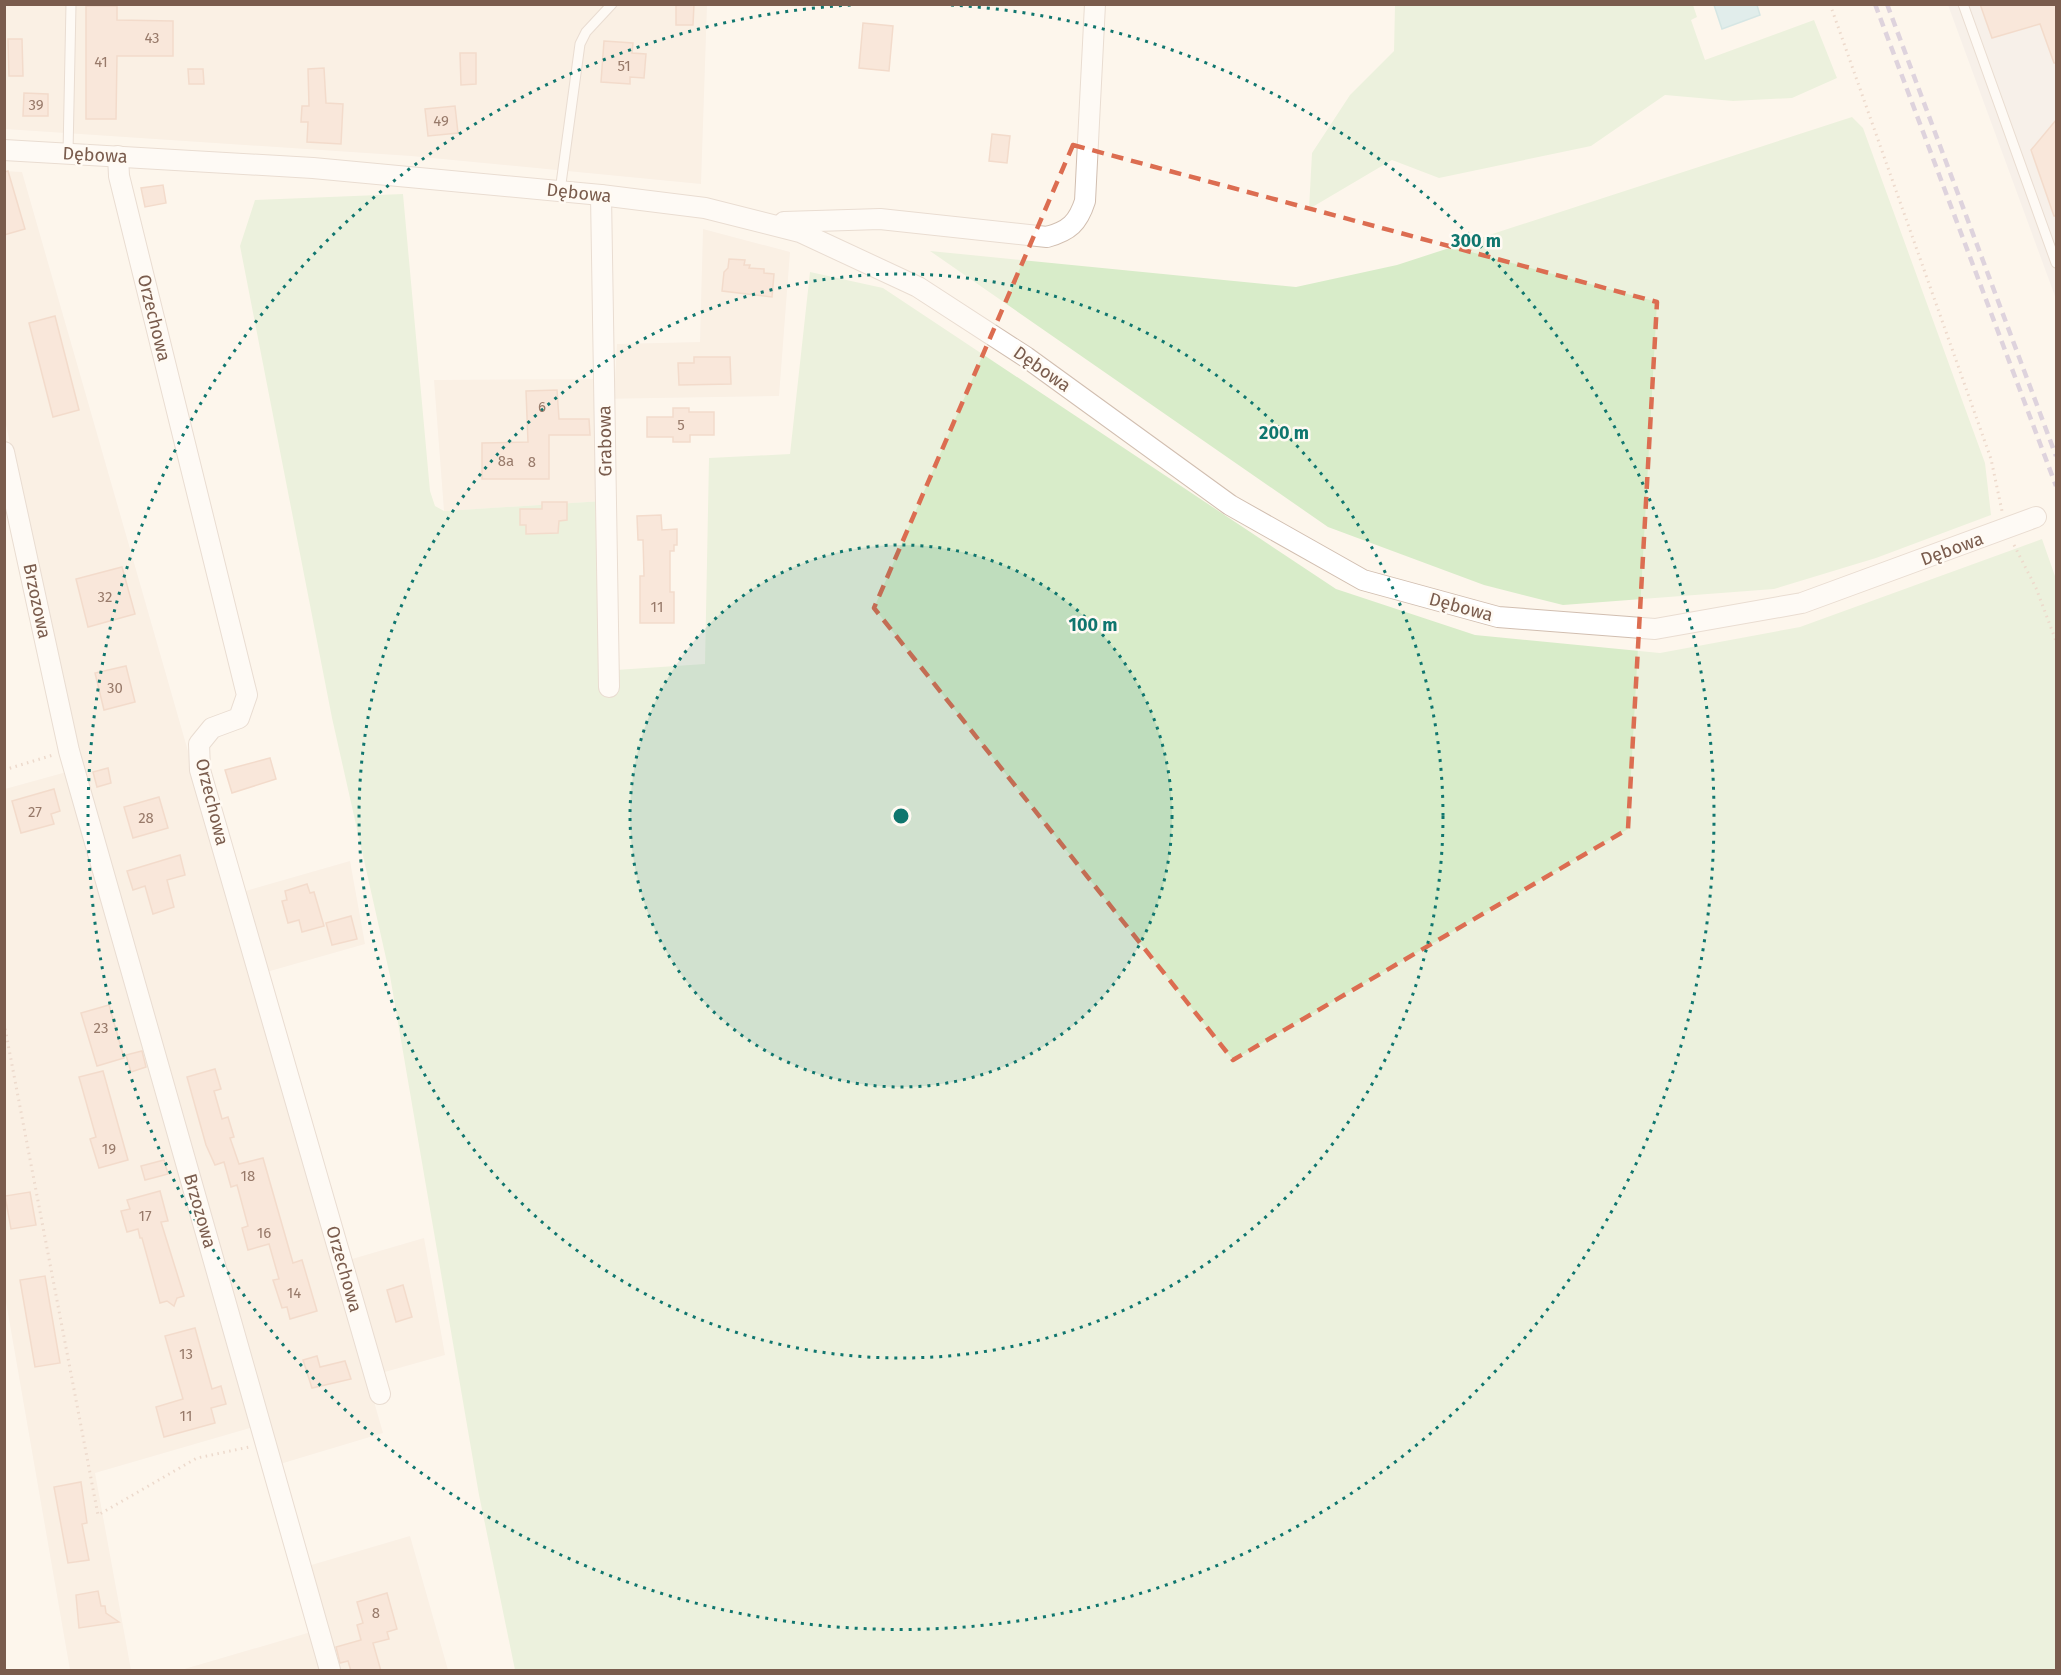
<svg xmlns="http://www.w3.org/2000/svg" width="2061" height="1675" font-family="'Fira Sans',sans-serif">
  <rect width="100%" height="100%" fill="#fdf6ec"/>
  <g fill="#f5e8da">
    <polygon points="4,5 707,5 701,184 411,156 5,129"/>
    <polygon points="4,171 22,172 335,1264 424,1238 445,1355 367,1377 383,1433 280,1464 267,1423 95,1473 131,1670 70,1670 5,1296 5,789 81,768 5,420"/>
    <polygon points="703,229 790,252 779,396 596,399 603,501 444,511 434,380 615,379 617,344 700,342"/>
    <polygon points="350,861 365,944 263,973 242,892"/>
    <polygon points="410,1536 448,1670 334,1670 308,1566"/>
    <polygon points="311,1632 322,1670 181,1670"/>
  </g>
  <polygon fill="#efe9e4" points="1948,5 2056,5 2056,299"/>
  <g fill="#d8ecc9">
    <polygon points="1395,5 1693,5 1697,17 1691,20 1705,60 1814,20 1837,78 1792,98 1733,101 1665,95 1591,146 1439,178 1392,160 1309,209 1312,153 1350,95 1394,51"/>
    <polygon points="1852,117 1863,128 1985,463 1991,515 1876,558 1774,589 1563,605 1484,585 1328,527 930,251 1296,287 1397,265"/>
    <polygon points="403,194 430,491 435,506 444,511 603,501 601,671 705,664 709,458 790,454 810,272 883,288 1336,589 1475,635 1660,653 1800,627 2042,539 2056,579 2056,1670 515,1670 479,1495 390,976 332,718 240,246 255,200"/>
  </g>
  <polygon fill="#bfe3e8" stroke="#a5d3da" stroke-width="1.5" points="1714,5 1757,5 1760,15 1722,29"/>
  <g fill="#f3d5c3" stroke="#e6bba3" stroke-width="1.5">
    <polygon points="676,4 694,4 693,25 676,25"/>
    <polygon points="1980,4 2056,4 2056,63 2054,63 2040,24 1992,38"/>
    <polygon points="86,6 117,6 117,20 173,21 173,56 117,56 116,119 86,119"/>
    <polygon points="863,23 893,26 889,71 859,68"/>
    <polygon points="8,39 22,39 23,76 9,76"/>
    <polygon points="604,41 633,43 632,53 646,54 644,78 630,77 630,84 601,82"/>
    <polygon points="460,53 476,53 476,84 461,85"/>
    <polygon points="324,68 326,103 343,104 341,144 307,142 308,122 301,122 302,106 309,106 308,69"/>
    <polygon points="188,69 203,69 204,84 189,84"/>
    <polygon points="24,93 48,94 48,116 23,116"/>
    <polygon points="455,106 458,133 428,136 425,109"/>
    <polygon points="2056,120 2056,216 2054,216 2031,150"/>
    <polygon points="992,134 1010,136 1007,163 989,161"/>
    <polygon points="8,171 25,229 4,235 4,172"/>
    <polygon points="163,185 166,203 145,207 141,188"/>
    <polygon points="729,259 745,260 744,265 750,265 749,268 764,269 764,273 774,274 772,297 722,291 724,272 728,268"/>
    <polygon points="55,316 79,410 53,417 29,323"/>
    <polygon points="694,357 730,357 731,384 679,385 678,363 694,363"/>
    <polygon points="557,390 559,419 589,419 590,435 549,435 549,479 482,479 482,443 528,442 526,391"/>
    <polygon points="673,408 689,408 689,412 714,412 714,435 690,435 690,442 673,442 673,437 647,437 647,417 673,417"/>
    <polygon points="542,502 567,502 567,520 559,521 558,533 526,534 526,525 520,525 520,509 542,509"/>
    <polygon points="661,515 662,530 677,529 677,545 674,545 674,551 670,551 670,592 674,592 674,623 640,623 640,576 644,576 643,540 638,540 637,516"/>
    <polygon points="122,567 135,614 88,627 76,579"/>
    <polygon points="126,666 135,702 104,710 95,673"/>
    <polygon points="270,758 276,779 232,793 225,770"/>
    <polygon points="108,768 111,783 97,787 93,772"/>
    <polygon points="54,789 60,811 51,814 54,824 21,833 12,801"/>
    <polygon points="159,797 168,828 133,838 124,807"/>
    <polygon points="180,855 185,875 167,880 174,907 153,914 145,886 133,890 127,871"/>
    <polygon points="307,884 310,893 314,892 324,926 302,932 299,920 288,923 282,901 287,900 285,891"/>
    <polygon points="351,916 357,939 332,945 326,923"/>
    <polygon points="109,1005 124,1058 97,1066 81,1013"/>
    <polygon points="142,1051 146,1067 131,1072 126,1055"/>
    <polygon points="215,1069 221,1089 214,1091 222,1119 228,1117 234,1137 230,1138 239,1164 263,1158 293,1263 302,1260 317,1311 290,1319 287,1307 282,1308 273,1280 279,1279 269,1244 248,1250 242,1228 248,1226 237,1185 231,1187 224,1162 215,1165 206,1145 187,1077"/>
    <polygon points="103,1071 128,1160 99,1168 90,1139 96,1137 79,1077"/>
    <polygon points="164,1160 168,1174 145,1180 141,1166"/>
    <polygon points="160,1191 168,1221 161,1222 184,1296 177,1298 174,1306 167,1301 160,1303 142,1238 140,1238 138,1229 127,1232 121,1211 130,1209 127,1200"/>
    <polygon points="30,1192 36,1225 11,1229 5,1196"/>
    <polygon points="45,1276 60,1363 35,1367 20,1280"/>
    <polygon points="403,1285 412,1317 396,1322 387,1290"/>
    <polygon points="195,1328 212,1389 221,1386 226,1404 211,1408 215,1423 164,1437 156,1407 183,1399 165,1336"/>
    <polygon points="317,1356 320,1367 345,1361 351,1379 312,1388 303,1360"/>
    <polygon points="81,1482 87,1523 82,1524 89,1560 68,1563 54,1487"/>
    <polygon points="98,1591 101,1606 105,1606 106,1613 119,1622 79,1628 76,1595"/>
    <polygon points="387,1593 397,1629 387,1632 389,1639 373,1643 381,1671 351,1671 348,1661 340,1663 336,1647 361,1640 357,1625 363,1623 357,1602"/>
  </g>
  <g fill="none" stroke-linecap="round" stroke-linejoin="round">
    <g stroke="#d1beb0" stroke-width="11">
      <g id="lane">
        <polyline points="1963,4 2056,263"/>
        <polyline points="68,153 71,4"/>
        <polyline points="560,191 580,44 586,32 612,4"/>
      </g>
    </g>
    <g stroke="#d1beb0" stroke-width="22">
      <g id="street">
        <polyline points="4,150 313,168 601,195 705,208 800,232 918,287 1026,357 1230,505 1363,580 1498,617 1655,629 1802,603 2036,517"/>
        <polyline points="118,156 119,176 247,695 239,718 212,728 199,744 200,770 380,1394"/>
        <polyline points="601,195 609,687"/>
        <path d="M784,222L880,219L1047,237C1069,231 1078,223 1085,201L1095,4"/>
        <polyline points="4,452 69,751 330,1670"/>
      </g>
    </g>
    <g stroke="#d9b8a5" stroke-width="3" stroke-dasharray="1.5 4.5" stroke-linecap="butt">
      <polyline points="1830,4 1991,459 2002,511"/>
      <polyline points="2014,545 2036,588 2056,641"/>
      <polyline points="4,770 53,755"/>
      <polyline points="4,1023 98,1515 197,1458 249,1447"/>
    </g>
    <use href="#lane" stroke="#fff" stroke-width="9"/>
    <use href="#street" stroke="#fff" stroke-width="20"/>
    <g stroke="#b9a8c9" stroke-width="4.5" stroke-dasharray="9 6" stroke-linecap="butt">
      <polyline points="1875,4 2056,486"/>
      <polyline points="1887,4 2056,456"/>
    </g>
  </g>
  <path d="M0 0H2061V1675H0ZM1073,145L1657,302L1628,829L1233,1060L874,608Z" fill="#fdf6ec" fill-opacity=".55" fill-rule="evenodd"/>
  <path fill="none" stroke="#dc6d51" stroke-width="4.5" stroke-dasharray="12 8" stroke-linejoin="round" d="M1073,145L1657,302L1628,829L1233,1060L874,608Z"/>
  <circle cx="901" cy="816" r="271" fill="#0f766e" fill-opacity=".12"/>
  <g fill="none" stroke="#0f766e" stroke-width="3" stroke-dasharray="3 6">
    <circle cx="901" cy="816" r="271"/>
    <circle cx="901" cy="816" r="542"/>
    <path d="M951 5A813 813 0 1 1 851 5"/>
  </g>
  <g text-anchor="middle" stroke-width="5" stroke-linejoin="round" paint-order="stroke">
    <g font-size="15" fill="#987a6a">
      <text x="152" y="43">43</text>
      <text x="101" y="67">41</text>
      <text x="624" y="71">51</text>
      <text x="36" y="110">39</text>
      <text x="441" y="126">49</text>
      <text x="542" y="412">6</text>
      <text x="681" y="430">5</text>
      <text x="506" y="466">8a</text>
      <text x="532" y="467">8</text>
      <text x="105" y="602">32</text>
      <text x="657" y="612">11</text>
      <text x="115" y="693">30</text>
      <text x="35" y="817">27</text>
      <text x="146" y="823">28</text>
      <text x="101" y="1033">23</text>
      <text x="109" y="1154">19</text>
      <text x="248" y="1181">18</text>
      <text x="145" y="1221">17</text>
      <text x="264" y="1238">16</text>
      <text x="294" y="1298">14</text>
      <text x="186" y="1359">13</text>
      <text x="186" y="1421">11</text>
      <text x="376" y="1618">8</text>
    </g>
    <g font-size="18" fill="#7a5c4d" stroke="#fffaf3">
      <text transform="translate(95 155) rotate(3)" y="6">Dębowa</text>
      <text transform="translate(579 193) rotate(6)" y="6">Dębowa</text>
      <text transform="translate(154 318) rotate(76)" y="6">Orzechowa</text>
      <text transform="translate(1042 369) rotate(35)" y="6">Dębowa</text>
      <text transform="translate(605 441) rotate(-91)" y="6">Grabowa</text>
      <text transform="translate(1952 549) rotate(-20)" y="6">Dębowa</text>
      <text transform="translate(37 601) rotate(78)" y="6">Brzozowa</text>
      <text transform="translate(1461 607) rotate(15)" y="6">Dębowa</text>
      <text transform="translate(212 802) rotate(76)" y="6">Orzechowa</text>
      <text transform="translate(200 1211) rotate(74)" y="6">Brzozowa</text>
      <text transform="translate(344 1269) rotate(74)" y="6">Orzechowa</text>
    </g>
  </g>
  <circle cx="901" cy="816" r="9" fill="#0f766e" stroke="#fffaf3" stroke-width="3"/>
  <g font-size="18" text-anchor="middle" font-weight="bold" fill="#0f766e" stroke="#fffaf3" stroke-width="5" stroke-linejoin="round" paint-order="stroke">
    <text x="1476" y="247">300 m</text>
    <text x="1284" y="439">200 m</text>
    <text x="1093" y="631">100 m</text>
  </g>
  <rect width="2061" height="1675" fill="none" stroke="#7a5c4d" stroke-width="12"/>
</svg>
